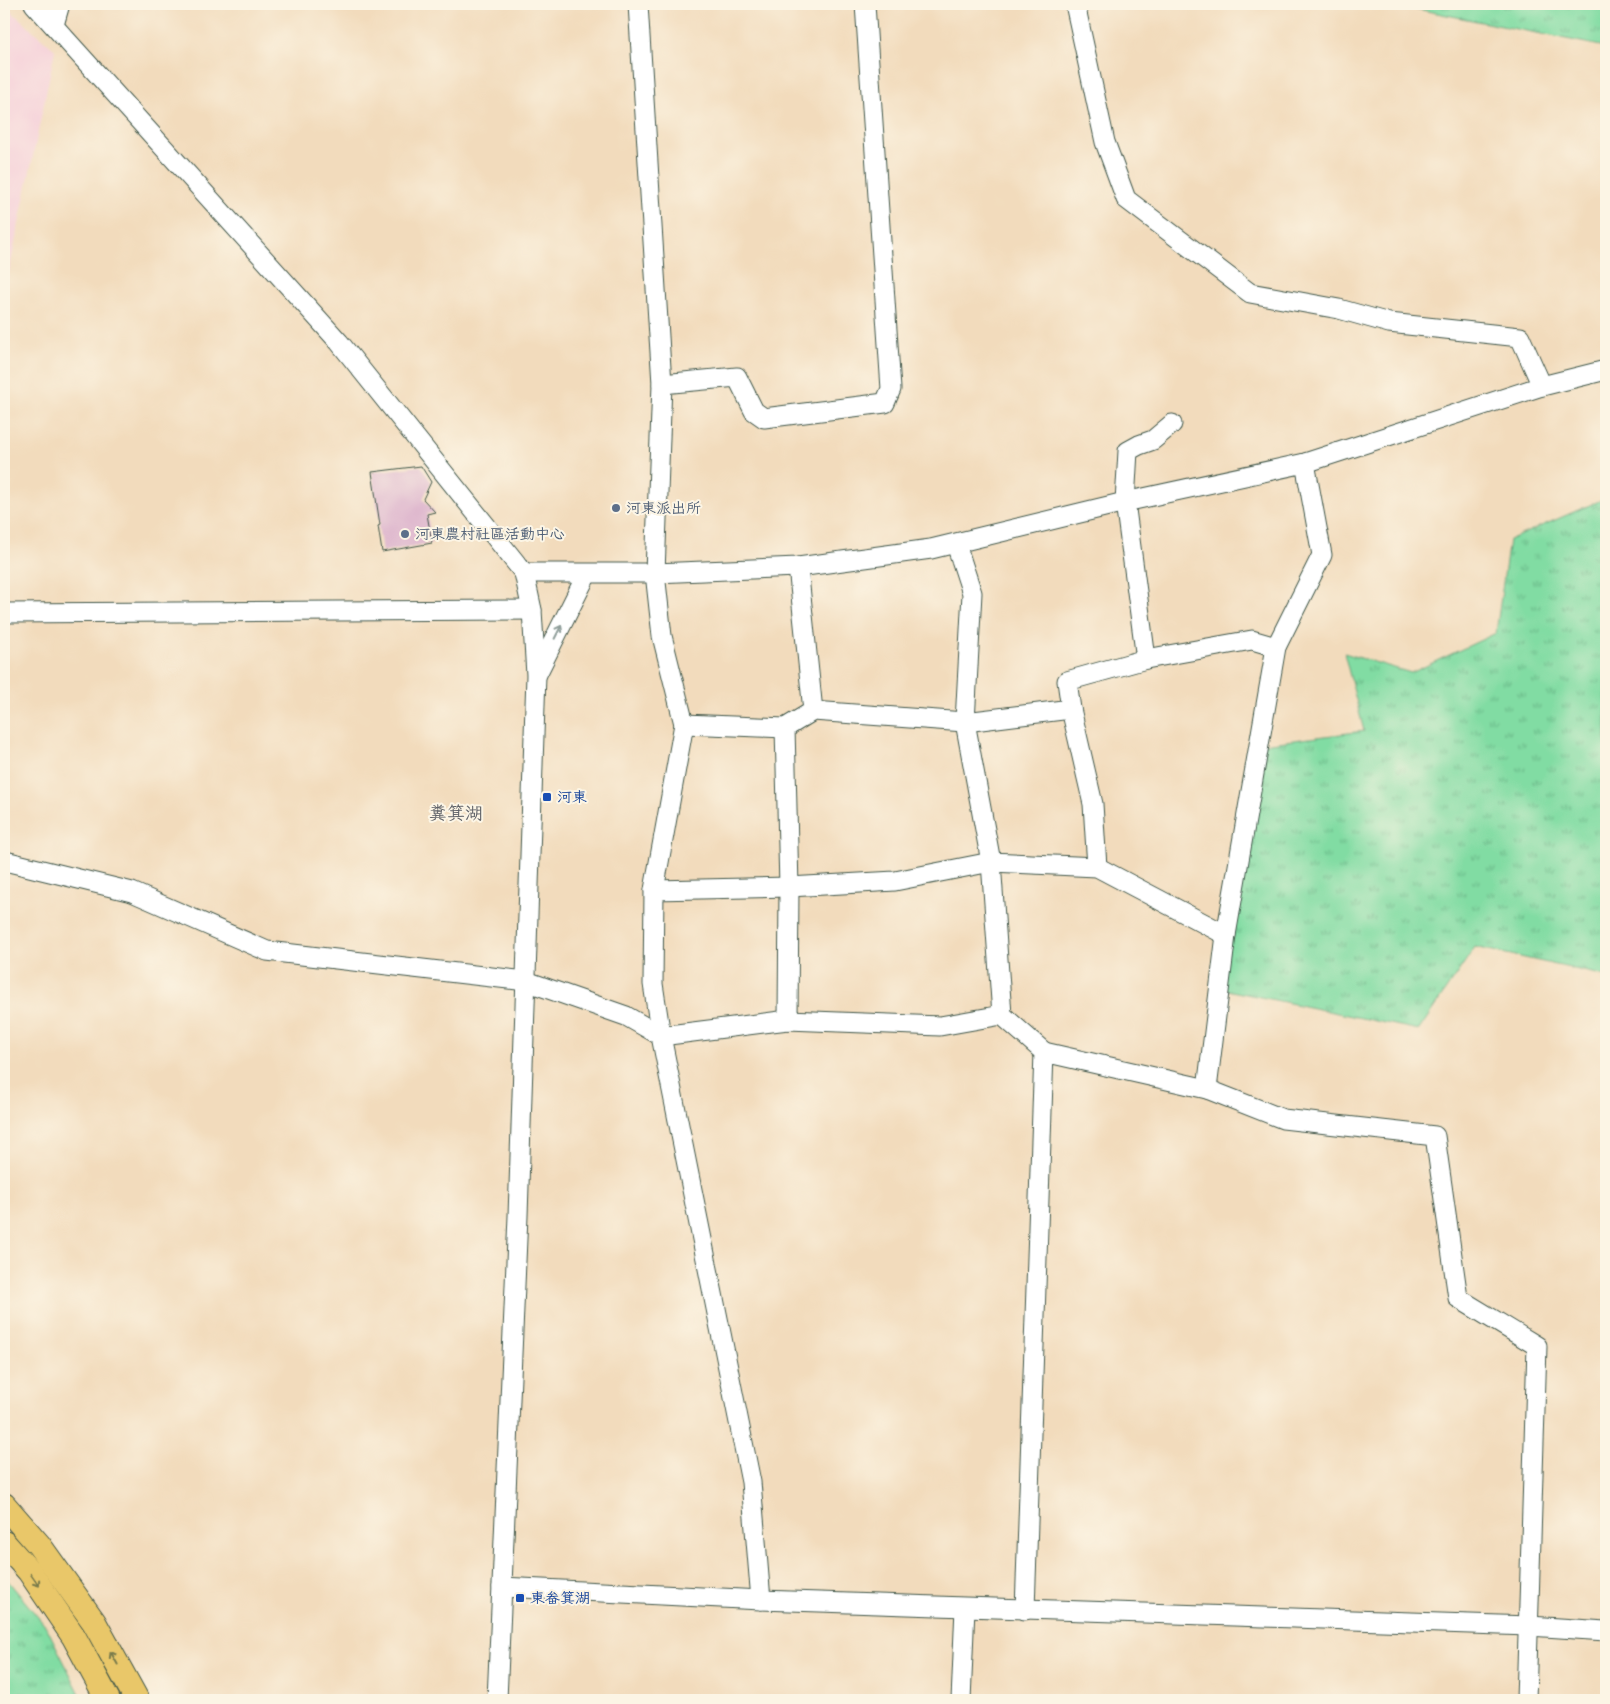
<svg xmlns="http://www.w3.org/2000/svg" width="1610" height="1704" font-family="Mali,'LXGW WenKai TC',sans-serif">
  <defs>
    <pattern id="grass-tufts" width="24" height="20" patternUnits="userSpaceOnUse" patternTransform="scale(1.25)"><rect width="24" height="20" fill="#81dca3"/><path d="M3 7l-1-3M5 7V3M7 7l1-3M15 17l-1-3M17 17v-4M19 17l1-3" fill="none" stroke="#69b486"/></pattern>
  </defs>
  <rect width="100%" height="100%" fill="#fcf5e5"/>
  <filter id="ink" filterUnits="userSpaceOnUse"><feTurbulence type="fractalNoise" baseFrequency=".02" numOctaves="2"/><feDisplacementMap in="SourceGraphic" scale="10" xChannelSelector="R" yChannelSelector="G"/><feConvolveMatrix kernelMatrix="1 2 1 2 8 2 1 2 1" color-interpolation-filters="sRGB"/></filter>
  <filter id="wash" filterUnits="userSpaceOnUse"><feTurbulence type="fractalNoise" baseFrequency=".0096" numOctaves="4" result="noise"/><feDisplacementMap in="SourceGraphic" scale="20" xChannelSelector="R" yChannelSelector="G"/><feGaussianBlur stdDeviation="1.12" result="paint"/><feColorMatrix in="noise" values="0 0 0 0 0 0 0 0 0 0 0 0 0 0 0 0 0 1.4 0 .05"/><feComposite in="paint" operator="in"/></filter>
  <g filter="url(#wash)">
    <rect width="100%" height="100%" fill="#f2dbbc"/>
    <polygon fill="#f5cfd9" points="4,5 55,50 4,296"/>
    <g fill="url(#grass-tufts)" stroke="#508c6c">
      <polygon points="1392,4 1581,4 1606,9 1606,47"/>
      <polygon points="1606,498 1606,976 1475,947 1419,1030 1222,989 1255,745 1364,731 1344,653 1411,673 1496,633 1509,540"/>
      <polygon points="4,1576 47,1628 83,1700 4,1700"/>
    </g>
    <g id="blocks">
      <polygon fill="#d7a7c8" points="421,466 431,482 423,499 435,512 427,514 432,543 382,552 378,526 380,525 372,472"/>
    </g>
  </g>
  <g filter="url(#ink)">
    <use href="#blocks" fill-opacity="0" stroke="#3f5548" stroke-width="1"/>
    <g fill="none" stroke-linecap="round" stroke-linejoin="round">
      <g stroke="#3f5548" stroke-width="21">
        <g id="minor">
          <polyline points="34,4 339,342 524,573 532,610 536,675 518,1216 497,1700"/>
          <polyline points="638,4 662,384 655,573 662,636 684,724 654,890 653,984 661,1036 751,1482 761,1600"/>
          <polyline points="1075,4 1105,142 1126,199 1250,293 1339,309 1389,323 1520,337 1542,386"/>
          <polyline points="54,25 60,4"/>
          <polyline points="662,384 737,377 754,411 764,418 885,403 891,389 865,4"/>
          <polyline points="1305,463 1322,555 1276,647 1226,935 1207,1089 1283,1119 1435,1136 1458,1298 1537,1346 1526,1700"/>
          <polyline points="956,544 972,593 965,722 991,862 1002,1015 1044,1052 1025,1610"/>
          <polyline points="798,567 813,711"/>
          <polyline points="524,573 655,573 798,567 931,549 1125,502 1305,463 1542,386 1606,370"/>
          <polyline points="4,613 532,610"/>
          <polyline points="1146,659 1125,502 1128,451 1139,445 1153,440 1172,424"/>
          <polyline points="537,674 587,574"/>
          <polyline points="1071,709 1093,804 1097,867"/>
          <polyline points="684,724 785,728 813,711 965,722 1071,709 1067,681 1146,659 1252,640 1276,647"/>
          <polyline points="785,728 789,887 788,1020"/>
          <polyline points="4,862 5,861 132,892 267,951 526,981 626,1016 661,1036 788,1020 940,1026 1002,1015"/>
          <polyline points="654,890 789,887 895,881 991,862 1097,867 1226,935"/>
          <polyline points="1044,1052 1207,1089"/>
          <polyline points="502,1587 761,1600 1529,1626 1606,1631"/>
          <polyline points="961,1700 965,1608"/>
        </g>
      </g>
      <g stroke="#3f5548" stroke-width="26">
        <g id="major">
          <polyline points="4,1505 39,1545 94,1622 137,1700"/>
          <polyline points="4,1543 29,1571 74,1637 108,1700"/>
        </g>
      </g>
      <use href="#minor" stroke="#fff" stroke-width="19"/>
      <use href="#major" stroke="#e9c769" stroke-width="24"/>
    </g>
    <defs><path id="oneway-shaft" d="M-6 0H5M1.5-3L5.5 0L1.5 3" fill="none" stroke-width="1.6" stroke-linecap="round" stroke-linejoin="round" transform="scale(1.25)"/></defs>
    <use stroke="#8f9e9a" href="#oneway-shaft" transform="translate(558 632) rotate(-63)"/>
    <g stroke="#7a7b4c">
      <use href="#oneway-shaft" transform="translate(35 1580) rotate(55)"/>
      <use href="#oneway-shaft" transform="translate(114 1658) rotate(-119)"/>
    </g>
  </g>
  <g fill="#5c6f8a" stroke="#fcf5e5" stroke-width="2">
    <circle cx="616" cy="508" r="5"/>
    <circle cx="405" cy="534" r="5"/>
  </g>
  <g fill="#1a4fb4" stroke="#fcf5e5" stroke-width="2">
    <rect x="542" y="792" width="10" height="10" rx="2.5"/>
    <rect x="515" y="1593" width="10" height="10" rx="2.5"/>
  </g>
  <g text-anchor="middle" stroke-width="4" stroke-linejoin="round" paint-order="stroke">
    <g font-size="15" fill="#4e5e75" stroke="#fcf5e5" text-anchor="start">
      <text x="626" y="513">河東派出所</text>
      <text x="415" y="539">河東農村社區活動中心</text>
    </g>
    <g font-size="15" fill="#164399" stroke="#fcf5e5" text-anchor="start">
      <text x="557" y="802">河東</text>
      <text x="530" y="1603">東畚箕湖</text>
    </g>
    <g font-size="18" fill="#5f6268" stroke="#fcf5e5">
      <text x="456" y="819">糞箕湖</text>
    </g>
  </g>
  <rect width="1610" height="1704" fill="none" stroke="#fcf5e5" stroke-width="20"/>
</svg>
